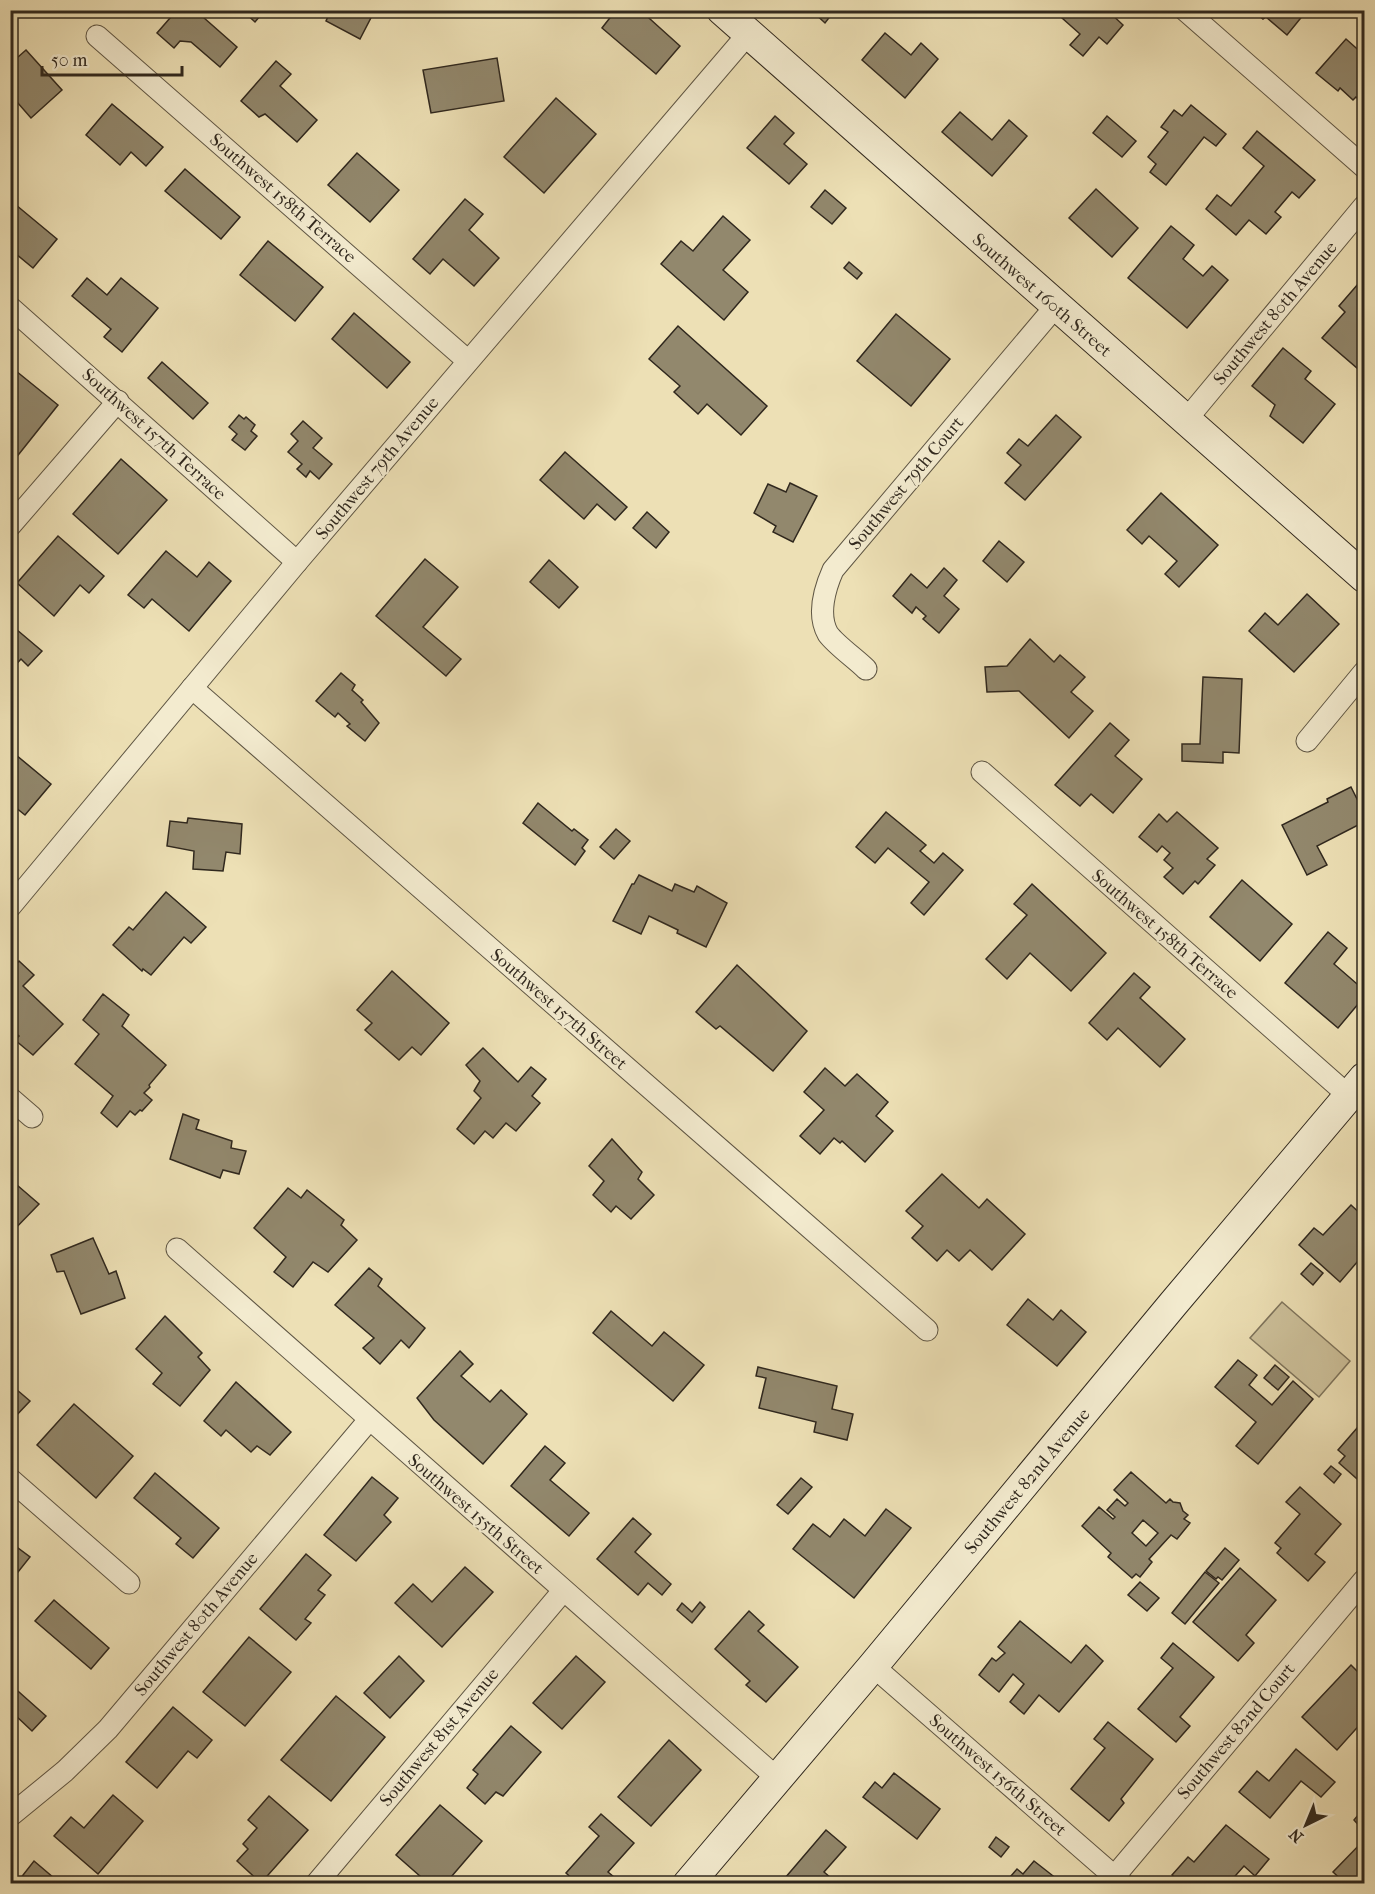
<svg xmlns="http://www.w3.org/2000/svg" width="1375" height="1894" font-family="'IM FELL French Canon',serif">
  <rect width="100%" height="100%" fill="#ede0b5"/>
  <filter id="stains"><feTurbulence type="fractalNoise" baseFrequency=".00333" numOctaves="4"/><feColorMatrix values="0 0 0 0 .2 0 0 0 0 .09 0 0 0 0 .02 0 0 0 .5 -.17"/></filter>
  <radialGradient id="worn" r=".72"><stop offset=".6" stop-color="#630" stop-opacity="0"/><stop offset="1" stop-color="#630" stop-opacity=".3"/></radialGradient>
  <polygon fill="#cdc19b" stroke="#7e745c" stroke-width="1.5" points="1282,1302 1350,1361 1319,1397 1250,1338"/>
  <g fill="#92886d" stroke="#30281e" stroke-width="1.5" fill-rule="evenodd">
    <polygon points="177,10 195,10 237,47 220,67 191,42 180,41 174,48 157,33"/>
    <polygon points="242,10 265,10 255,22"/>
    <polygon points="331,10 375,10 360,39 326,21"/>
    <polygon points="616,10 640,10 680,46 656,74 602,28"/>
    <polygon points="811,10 835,10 825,23"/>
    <polygon points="1053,10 1107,10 1123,25 1107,44 1099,37 1083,56 1070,45 1080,34"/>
    <polygon points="1252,10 1300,10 1304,14 1287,35 1266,17 1263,19"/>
    <polygon points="885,33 911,55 921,43 938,59 905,98 862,60"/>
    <polygon points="1346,39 1364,55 1364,104 1356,97 1353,100 1340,88 1338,91 1316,73"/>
    <polygon points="26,50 62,90 31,118 10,94 10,64"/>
    <polygon points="497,58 504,101 431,113 423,70"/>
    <polygon points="276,61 291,74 280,86 317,120 297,142 265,114 259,117 241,101"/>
    <polygon points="556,98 596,134 544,193 504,157"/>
    <polygon points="112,104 163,147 146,166 131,152 120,165 86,135"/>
    <polygon points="1191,105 1226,134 1216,146 1204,137 1166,185 1150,172 1156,164 1148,157 1168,132 1161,127 1174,110 1182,116"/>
    <polygon points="960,112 992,140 1009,120 1027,136 992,176 942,132"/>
    <polygon points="775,116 794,133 784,144 807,164 789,184 747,148"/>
    <polygon points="1107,116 1136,141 1122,157 1093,133"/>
    <polygon points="1257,131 1315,180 1299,198 1292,192 1275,212 1281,217 1266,234 1249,220 1236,235 1206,209 1217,195 1231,206 1264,166 1243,148"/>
    <polygon points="357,153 399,190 370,222 328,185"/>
    <polygon points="185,169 240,217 221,239 165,191"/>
    <polygon points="1096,189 1138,228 1112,257 1069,218"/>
    <polygon points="825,190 846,208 832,224 811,207"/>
    <polygon points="465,199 483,214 469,230 499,258 474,286 443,259 430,274 413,259"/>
    <polygon points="10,200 57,239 33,268 10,249"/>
    <polygon points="723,216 750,240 723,270 748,292 724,320 661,264 681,241 693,251"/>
    <polygon points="1171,226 1194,245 1183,259 1203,276 1212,266 1228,280 1187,328 1128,278"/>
    <polygon points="268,241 323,287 295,321 240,275"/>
    <polygon points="849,262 862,273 857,279 844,268"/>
    <polygon points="87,278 107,295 121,278 158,308 122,352 104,337 111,329 72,296"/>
    <polygon points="1358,284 1364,289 1364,374 1322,338 1345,312 1339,306"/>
    <polygon points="354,313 410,362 387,388 332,339"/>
    <polygon points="896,314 950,359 911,406 857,361"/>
    <polygon points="678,326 767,406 741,435 707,404 698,414 674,392 680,386 649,359"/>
    <polygon points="1283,348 1311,371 1305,379 1335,404 1303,443 1270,416 1275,405 1252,386"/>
    <polygon points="162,362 208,403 193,419 148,378"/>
    <polygon points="16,371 58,405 15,459 10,456 10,377"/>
    <polygon points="239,415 244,419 246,417 255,425 251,431 257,436 245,450 232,440 237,434 229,427"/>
    <polygon points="1056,415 1081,437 1025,500 1005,483 1021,465 1007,453 1019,439 1028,446"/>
    <polygon points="303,421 322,438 313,448 332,464 319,479 310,471 306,477 297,469 302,464 288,452 298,441 291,434"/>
    <polygon points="565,452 627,507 615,520 597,504 584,519 540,480"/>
    <polygon points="121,459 167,500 118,554 73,514"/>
    <polygon points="790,483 817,496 793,542 773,532 776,526 754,513 768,484 786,492"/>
    <polygon points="1161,493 1218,545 1179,587 1165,574 1177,561 1149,536 1142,544 1127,530"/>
    <polygon points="647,512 669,532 656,548 633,528"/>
    <polygon points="58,536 104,576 89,593 80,585 54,616 17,583"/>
    <polygon points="999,541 1024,562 1007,582 983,561"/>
    <polygon points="166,551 197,577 209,562 231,581 189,631 152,599 144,608 128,595"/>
    <polygon points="425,559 458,587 423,627 461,659 446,676 376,616"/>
    <polygon points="549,560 578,587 559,608 530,582"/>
    <polygon points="944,568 957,580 944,596 959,609 939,633 923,619 926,616 916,607 912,613 893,596 911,574 927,588"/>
    <polygon points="1307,594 1339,624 1294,672 1249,631 1265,613 1278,625"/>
    <polygon points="10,624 42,651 28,666 21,659 10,671"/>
    <polygon points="1030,639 1054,662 1060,655 1085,677 1071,692 1093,711 1069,738 1019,691 987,692 985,667 1007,666"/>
    <polygon points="341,673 355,685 352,690 363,700 361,702 379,723 365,741 347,726 350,724 338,713 335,717 316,701"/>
    <polygon points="1203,677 1242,679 1239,753 1223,752 1223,763 1182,761 1182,744 1200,744"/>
    <polygon points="1110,723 1129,740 1115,756 1142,779 1113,813 1091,794 1080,806 1055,785"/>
    <polygon points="10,750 51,784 25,815 10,803"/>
    <polygon points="1351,787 1364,813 1364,822 1317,846 1327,865 1307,875 1282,825 1328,802 1327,799"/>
    <polygon points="538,803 572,831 574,829 588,840 582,848 585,851 575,865 523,823"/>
    <polygon points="886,812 926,845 920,851 934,863 943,853 963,870 924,915 911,903 929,882 888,848 875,863 856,847"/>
    <polygon points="1177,812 1218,848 1207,859 1215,865 1198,884 1195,881 1183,894 1164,877 1173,868 1164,860 1170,853 1162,846 1157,852 1139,837 1159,814 1167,822"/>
    <polygon points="188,818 242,824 240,854 226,852 223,871 193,869 194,851 167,846 170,821 187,823"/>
    <polygon points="616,829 630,841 614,859 600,847"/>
    <polygon points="639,875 672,891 675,884 694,892 697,886 727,903 706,947 677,933 678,930 649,916 641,934 613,921 632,884 634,884"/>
    <polygon points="1242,880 1292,924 1260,961 1210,917"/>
    <polygon points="1032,884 1106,953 1071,991 1030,953 1007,979 986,959 1027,915 1014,904"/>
    <polygon points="166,892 206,927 191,943 184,937 151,975 143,969 142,971 113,945 129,927 133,930"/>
    <polygon points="1328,932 1347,948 1334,964 1364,990 1364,997 1338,1028 1285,983"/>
    <polygon points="19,961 34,975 23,986 63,1024 33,1055 15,1040 19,1036 10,1028 10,971"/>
    <polygon points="737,965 807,1031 773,1071 720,1026 716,1029 696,1012"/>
    <polygon points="392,971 449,1023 421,1055 412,1047 399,1060 365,1030 372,1023 357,1010"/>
    <polygon points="1134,973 1150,987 1140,998 1185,1039 1160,1067 1118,1028 1107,1040 1089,1023"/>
    <polygon points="103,994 129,1015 122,1026 166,1065 149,1085 150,1087 144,1093 152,1100 142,1111 140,1110 135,1115 130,1111 117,1127 101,1113 113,1096 75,1064 99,1034 83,1020"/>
    <polygon points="483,1048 518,1082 531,1067 546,1079 532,1096 540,1103 516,1131 506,1123 493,1138 485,1131 474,1144 457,1129 481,1098 474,1091 480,1081 466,1065"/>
    <polygon points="825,1068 845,1086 857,1074 888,1102 876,1116 893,1131 865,1162 842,1141 840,1143 834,1138 820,1154 800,1136 824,1110 804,1092"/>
    <polygon points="183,1114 199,1120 196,1129 232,1141 231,1148 246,1151 239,1174 223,1170 220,1178 170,1159"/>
    <polygon points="612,1139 642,1172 638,1179 654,1195 631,1219 616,1206 611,1212 593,1195 604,1181 589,1166"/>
    <polygon points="942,1174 979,1208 987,1199 1025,1234 992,1270 970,1250 959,1261 947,1250 937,1261 912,1238 923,1226 906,1211"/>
    <polygon points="10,1179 39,1204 10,1234"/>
    <polygon points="288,1188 301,1198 307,1190 344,1220 341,1225 357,1240 328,1272 313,1262 293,1287 274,1272 286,1257 254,1228"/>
    <polygon points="1351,1205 1364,1217 1364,1254 1340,1282 1299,1245 1314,1228 1323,1235"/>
    <polygon points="93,1238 109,1274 116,1271 125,1298 81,1314 64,1271 57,1272 51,1255"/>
    <polygon points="1311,1263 1323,1273 1313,1285 1301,1274"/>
    <polygon points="369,1268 382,1279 378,1286 425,1328 409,1348 401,1340 380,1364 363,1348 374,1338 335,1305"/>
    <polygon points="1028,1299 1053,1320 1061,1310 1086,1332 1057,1366 1007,1325"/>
    <polygon points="611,1311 652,1346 664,1332 704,1365 673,1401 593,1333"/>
    <polygon points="165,1316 202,1353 198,1357 210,1370 180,1406 153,1384 162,1373 136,1349"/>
    <polygon points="460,1351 473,1364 461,1376 490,1402 501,1390 527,1414 483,1464 434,1420 417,1398"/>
    <polygon points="1238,1360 1257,1375 1249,1385 1272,1405 1293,1381 1313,1399 1258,1464 1236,1446 1256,1422 1215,1387"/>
    <polygon points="1275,1365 1289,1377 1278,1390 1264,1378"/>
    <polygon points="758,1367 837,1386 832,1409 853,1414 847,1440 814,1432 816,1422 759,1408 766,1378 756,1376"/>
    <polygon points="236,1382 291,1432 270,1455 257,1446 251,1452 226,1430 221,1436 204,1421"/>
    <polygon points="10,1384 30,1401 10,1422"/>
    <polygon points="74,1404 133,1456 96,1498 37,1445"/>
    <polygon points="1364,1420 1364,1485 1339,1463 1345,1456 1338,1450"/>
    <polygon points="545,1446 565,1463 550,1480 589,1513 569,1536 511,1486"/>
    <polygon points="1331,1466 1341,1474 1334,1483 1324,1474"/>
    <path d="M1131,1472L1166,1503L1170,1499L1173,1502L1180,1503L1183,1511L1188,1515L1184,1519L1190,1523L1177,1539L1171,1535L1149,1559L1152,1562L1140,1577L1136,1574L1132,1578L1108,1557L1111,1553L1082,1526L1099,1507L1113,1519L1115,1517L1107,1510L1117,1499L1125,1506L1128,1503L1114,1490ZM1143,1520L1158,1533L1146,1546L1132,1533Z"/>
    <polygon points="155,1473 219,1528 193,1558 176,1544 181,1538 134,1498"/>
    <polygon points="372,1477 398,1498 384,1515 391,1522 356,1561 324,1535"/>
    <polygon points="801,1478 812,1487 788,1514 777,1505"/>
    <polygon points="1300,1487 1341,1524 1315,1554 1325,1562 1308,1581 1277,1553 1281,1548 1275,1543 1300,1514 1286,1502"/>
    <polygon points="886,1509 911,1528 854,1598 793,1549 813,1524 830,1537 844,1519 865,1536"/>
    <polygon points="633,1518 651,1534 635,1552 671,1584 662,1595 648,1583 638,1595 597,1559"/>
    <polygon points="10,1542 30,1557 10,1582"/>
    <polygon points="1225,1548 1239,1560 1222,1580 1218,1577 1216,1579 1206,1571"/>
    <polygon points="306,1554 331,1575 318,1590 325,1595 305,1619 311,1623 296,1640 260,1609"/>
    <polygon points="465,1567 493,1592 442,1647 395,1603 413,1584 432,1602"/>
    <polygon points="1240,1568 1276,1600 1246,1635 1254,1643 1238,1661 1193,1622"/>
    <polygon points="1205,1572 1219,1583 1185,1624 1172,1613"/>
    <polygon points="1140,1582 1159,1598 1147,1611 1128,1595"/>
    <polygon points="54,1600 109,1648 91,1669 35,1621"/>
    <polygon points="700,1602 705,1607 692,1623 677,1610 682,1603 692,1612"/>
    <polygon points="749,1611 764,1625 758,1631 798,1667 766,1702 746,1685 750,1681 715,1649"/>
    <polygon points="1020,1621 1071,1663 1086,1645 1103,1661 1059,1712 1039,1695 1024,1714 1010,1702 1024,1684 1013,1674 999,1692 979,1675 992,1658 996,1661 1005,1653 998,1647"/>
    <polygon points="249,1637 291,1672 245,1726 203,1692"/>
    <polygon points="1173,1643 1214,1677 1180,1717 1190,1726 1176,1742 1138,1709 1173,1668 1161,1658"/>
    <polygon points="399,1656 424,1681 390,1718 364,1693"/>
    <polygon points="576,1656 605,1682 562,1729 533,1703"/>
    <polygon points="1351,1665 1364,1678 1364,1720 1337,1750 1302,1717"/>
    <polygon points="10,1684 46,1716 32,1731 15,1715 10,1719"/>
    <polygon points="336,1696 385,1737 331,1801 281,1760"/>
    <polygon points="173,1707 212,1740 197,1758 188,1751 157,1788 126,1762"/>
    <polygon points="1108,1722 1153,1759 1121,1799 1124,1803 1109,1821 1071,1789 1105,1748 1094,1739"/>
    <polygon points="511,1726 541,1752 503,1796 496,1792 485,1804 467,1788 478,1774 473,1770"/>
    <polygon points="669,1740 701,1770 651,1826 618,1797"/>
    <polygon points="1296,1749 1335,1782 1321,1797 1301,1781 1270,1818 1239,1792 1257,1771 1269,1781"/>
    <polygon points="894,1773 940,1809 917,1839 863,1797 875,1782 882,1788"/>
    <polygon points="113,1795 143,1821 98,1874 54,1836 71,1817 84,1828"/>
    <polygon points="269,1796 308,1830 261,1883 237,1861 248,1849 243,1844 257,1828 248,1820"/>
    <polygon points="440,1805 482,1841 445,1884 429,1884 396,1855"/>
    <polygon points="1364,1808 1364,1831 1354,1820"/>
    <polygon points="601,1814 634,1843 608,1872 614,1877 608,1884 578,1884 566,1873 599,1836 589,1827"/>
    <polygon points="1226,1825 1269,1859 1255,1876 1244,1866 1228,1884 1181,1884 1172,1875 1188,1857 1194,1862"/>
    <polygon points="826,1830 846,1847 824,1872 838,1884 791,1884 785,1878"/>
    <polygon points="996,1837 1009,1847 1001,1857 989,1847"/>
    <polygon points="1364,1840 1364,1884 1346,1884 1333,1872"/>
    <polygon points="34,1861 61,1884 16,1884"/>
    <polygon points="1034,1861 1057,1879 1053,1884 1004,1884 1017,1869 1023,1874"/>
  </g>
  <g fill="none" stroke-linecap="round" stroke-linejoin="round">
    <g stroke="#5f5644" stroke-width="23">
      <g id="street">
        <polyline points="1185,10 1364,167"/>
        <polyline points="97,36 468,361"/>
        <polyline points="10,307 297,562"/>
        <polyline points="1186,420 1364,206"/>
        <polyline points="10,526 118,401"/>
        <path d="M866,669C856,659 836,645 828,634C817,615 825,588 833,570L1055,307"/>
        <polyline points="192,688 927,1330"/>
        <polyline points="1307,741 1364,672"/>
        <polyline points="982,772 1349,1096"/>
        <polyline points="10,907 297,562 748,34"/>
        <polyline points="10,1098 32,1117"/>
        <polyline points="177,1249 777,1778"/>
        <polyline points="10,1479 129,1583"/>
        <polyline points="873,1666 1123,1884"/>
        <polyline points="10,1816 65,1771 108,1729 369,1420"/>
        <polyline points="316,1884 563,1591"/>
        <polyline points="1108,1884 1364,1580"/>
      </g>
    </g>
    <g stroke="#30281e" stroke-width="32">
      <g id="secondary">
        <polyline points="722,10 1364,577"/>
        <polyline points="688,1884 873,1666 1173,1304 1364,1078"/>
      </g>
    </g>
    <use href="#street" stroke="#f3ebcf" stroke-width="21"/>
    <use href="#secondary" stroke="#f3ebcf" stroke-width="30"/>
  </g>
  <g text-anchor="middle" stroke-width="4.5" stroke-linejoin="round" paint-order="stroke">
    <g font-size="18" fill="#30281e" stroke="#f3ebcf">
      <text transform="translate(283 198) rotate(41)" y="6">Southwest 158th Terrace</text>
      <text transform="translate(1042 295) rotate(41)" y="6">Southwest 160th Street</text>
      <text transform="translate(1275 313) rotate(-50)" y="6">Southwest 80th Avenue</text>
      <text transform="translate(154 434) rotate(42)" y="6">Southwest 157th Terrace</text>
      <text transform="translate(377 468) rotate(-50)" y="6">Southwest 79th Avenue</text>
      <text transform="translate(906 483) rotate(-50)" y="6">Southwest 79th Court</text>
      <text transform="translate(1165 934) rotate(41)" y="6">Southwest 158th Terrace</text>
      <text transform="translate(559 1009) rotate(41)" y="6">Southwest 157th Street</text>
      <text transform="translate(1027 1481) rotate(-50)" y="6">Southwest 82nd Avenue</text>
      <text transform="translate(476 1514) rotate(41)" y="6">Southwest 155th Street</text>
      <text transform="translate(196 1624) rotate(-50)" y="6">Southwest 80th Avenue</text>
      <text transform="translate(1236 1731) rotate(-50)" y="6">Southwest 82nd Court</text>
      <text transform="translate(439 1737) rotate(-50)" y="6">Southwest 81st Avenue</text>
      <text transform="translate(998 1775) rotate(41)" y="6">Southwest 156th Street</text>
    </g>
  </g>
  <rect width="1375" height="1894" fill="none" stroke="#ede0b5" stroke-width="36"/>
  <rect x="12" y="12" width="1351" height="1870" fill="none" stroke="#30281e" stroke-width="3"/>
  <rect x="18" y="18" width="1339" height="1858" fill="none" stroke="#30281e" stroke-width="1.5"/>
  <g transform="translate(1306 1825) rotate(223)" stroke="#f3ebcf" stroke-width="4.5" paint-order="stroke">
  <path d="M0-4.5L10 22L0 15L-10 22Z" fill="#30281e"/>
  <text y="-9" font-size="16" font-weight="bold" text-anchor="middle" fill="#30281e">N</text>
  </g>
  <path d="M42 66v9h140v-9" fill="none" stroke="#30281e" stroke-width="3"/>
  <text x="51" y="66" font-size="18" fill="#30281e" stroke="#f3ebcf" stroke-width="4.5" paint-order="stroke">50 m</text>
  <rect width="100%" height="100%" filter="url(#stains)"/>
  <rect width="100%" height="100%" fill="url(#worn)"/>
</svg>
